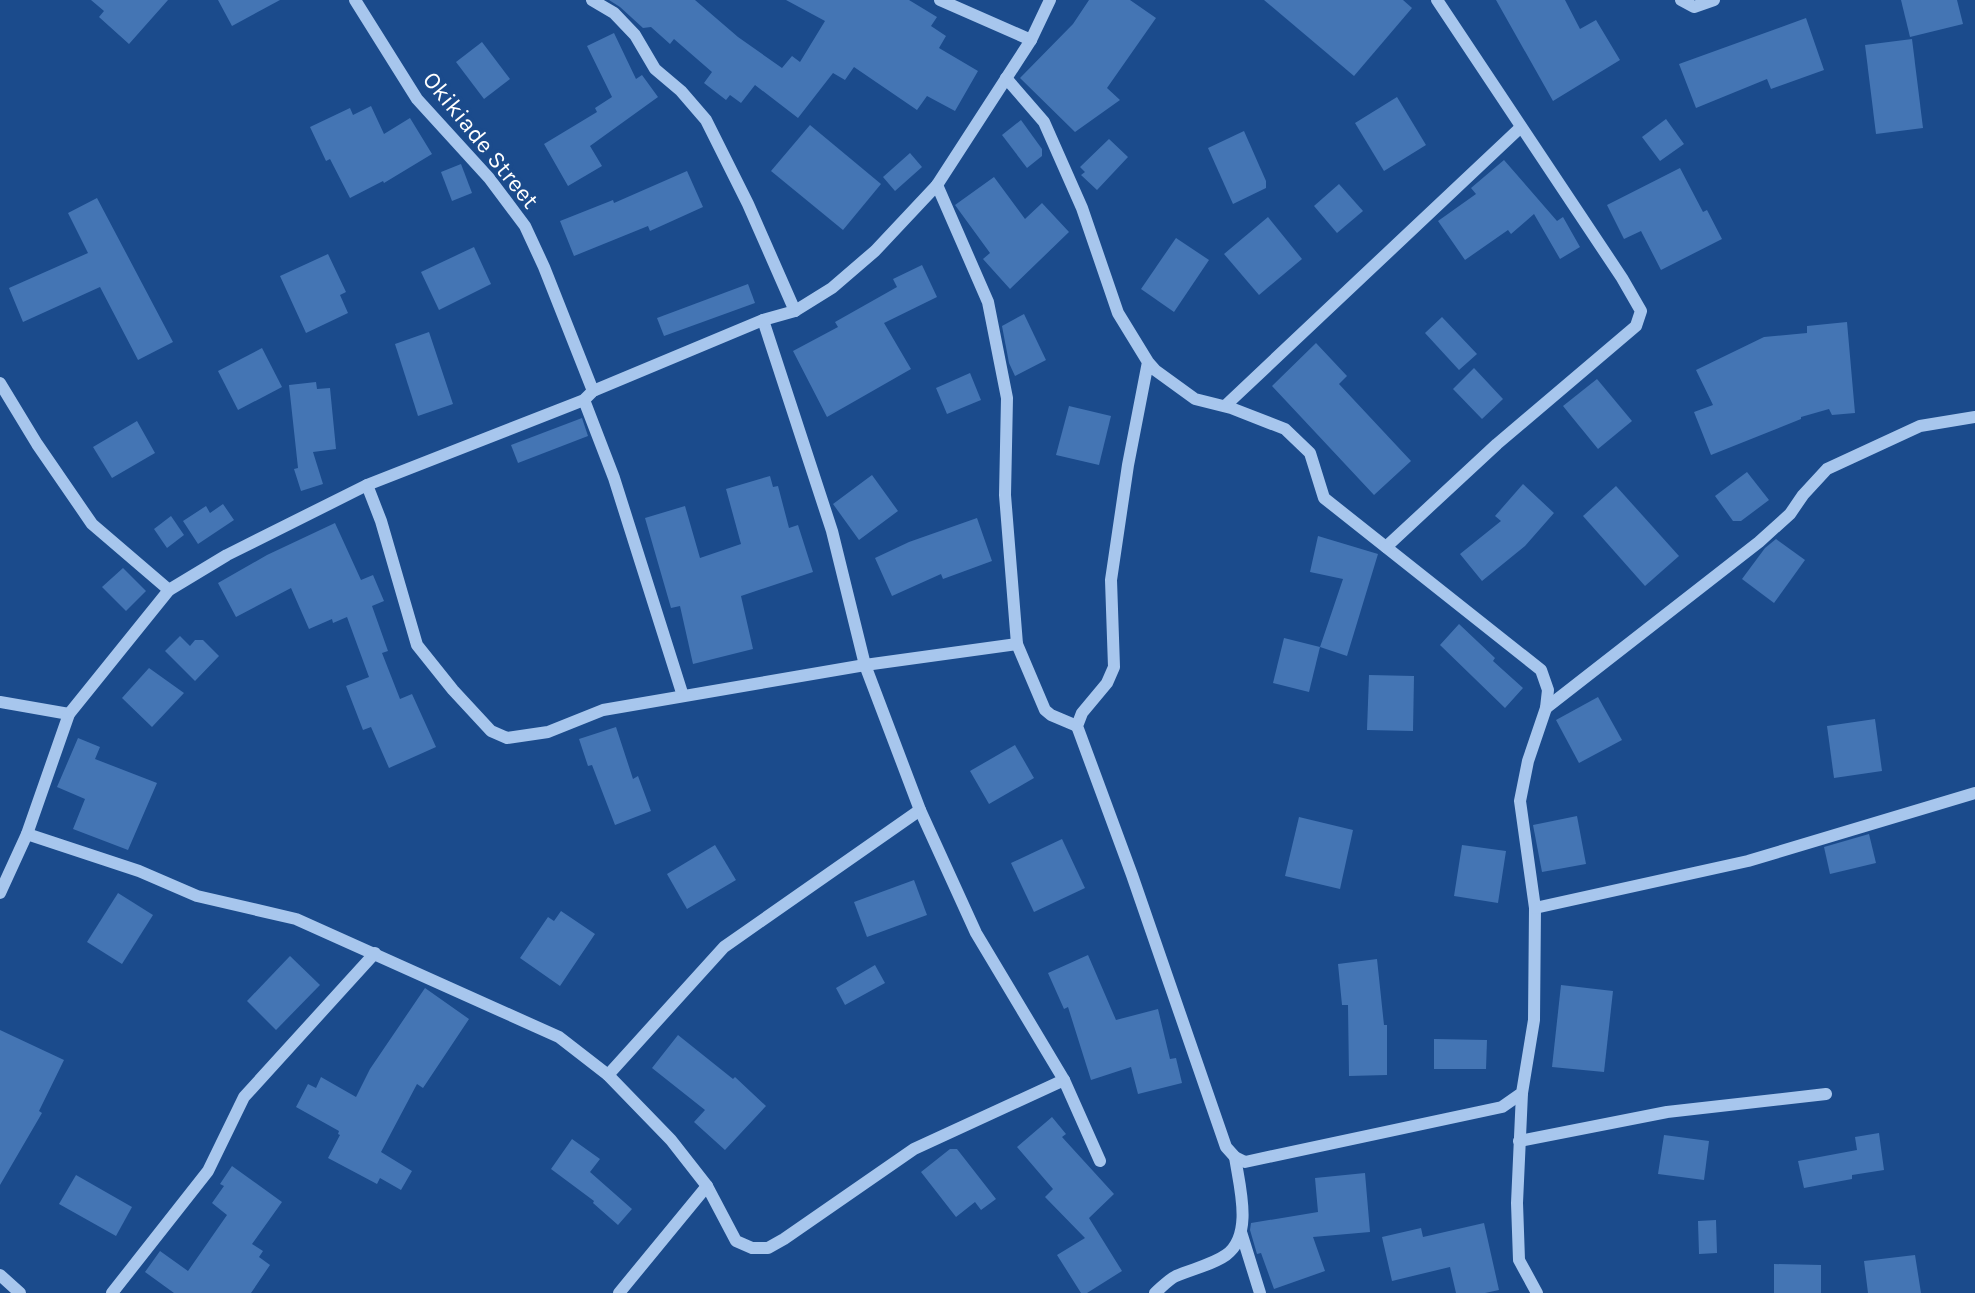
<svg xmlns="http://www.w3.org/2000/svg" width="1975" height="1293" font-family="Karla,sans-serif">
  <rect width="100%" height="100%" fill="#1b4b8c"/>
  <g fill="#4475b4">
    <polygon points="91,0 168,0 129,44 99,17 104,11"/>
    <polygon points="218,0 280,0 232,26"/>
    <polygon points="609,0 695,0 738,37 782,68 792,56 800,62 825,21 786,0 909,0 937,17 931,26 946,36 939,48 978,71 955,111 927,96 917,110 854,67 845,80 833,73 798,118 755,85 741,103 730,95 726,100 704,83 712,72 674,39 670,44 651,27 643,28 620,7"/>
    <polygon points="1089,0 1130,0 1156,18 1107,88 1120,100 1075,132 1020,78 1073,24"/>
    <polygon points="1264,0 1403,0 1412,8 1354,76"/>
    <polygon points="1496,0 1565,0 1580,29 1596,20 1620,60 1553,101"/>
    <polygon points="1901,0 1957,0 1963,24 1910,37"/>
    <polygon points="1806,18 1824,70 1771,89 1767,79 1696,108 1679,64"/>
    <polygon points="614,33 636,79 642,75 658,97 590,146 602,166 568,186 544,144 597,112 595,108 612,97 587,46"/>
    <polygon points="1912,39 1923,128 1876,134 1865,45"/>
    <polygon points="482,42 510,79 484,99 456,62"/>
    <polygon points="1397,97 1426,145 1384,171 1355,123"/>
    <polygon points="371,106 384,134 410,118 432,154 384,183 383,181 350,198 330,159 326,161 310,127 350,108 353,115"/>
    <polygon points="1666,119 1684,144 1660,161 1642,137"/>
    <polygon points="1021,120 1042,149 1042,156 1027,168 1002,135"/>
    <polygon points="810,125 881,184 843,230 771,171"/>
    <polygon points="1244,131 1266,181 1266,188 1233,204 1208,148"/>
    <polygon points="1109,139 1128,157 1097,190 1081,175 1085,172 1080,167"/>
    <polygon points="910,153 922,167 895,191 883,177"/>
    <polygon points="1504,160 1557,221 1563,217 1580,247 1560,259 1534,214 1511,234 1508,230 1465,260 1438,221 1476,194 1471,188"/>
    <polygon points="461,164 472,193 452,201 441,172"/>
    <polygon points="1680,168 1703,212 1707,210 1722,239 1661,270 1641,231 1624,239 1607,205"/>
    <polygon points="687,171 703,207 650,231 648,226 574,256 560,221 613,200 614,203"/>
    <polygon points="994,177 1025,219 1042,203 1069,232 1010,289 983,259 990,253 955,205"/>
    <polygon points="1339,184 1363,211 1337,233 1314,206"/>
    <polygon points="97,198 173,342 138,360 100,287 23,322 9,288 88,253 68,213"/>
    <polygon points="1268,217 1302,259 1259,295 1224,254"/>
    <polygon points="1176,238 1209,260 1174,312 1141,289"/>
    <polygon points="474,247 491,284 439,310 421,272"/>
    <polygon points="328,254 346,292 340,295 348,313 306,333 280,276"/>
    <polygon points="922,265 937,297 884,323 911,369 827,417 793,351 838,327 835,322 897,287 893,279"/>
    <polygon points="748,284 755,303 664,336 657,318"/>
    <polygon points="1024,314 1046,360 1015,376 1009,363 1002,326"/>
    <polygon points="1442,317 1477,354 1459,370 1425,333"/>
    <polygon points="1847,322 1855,413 1832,415 1829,409 1801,417 1801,419 1711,455 1694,412 1713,405 1696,370 1764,337 1807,333 1807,326"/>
    <polygon points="429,332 453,404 418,416 395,344"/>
    <polygon points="1316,343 1347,376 1339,384 1411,461 1374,495 1272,386"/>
    <polygon points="262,348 282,387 238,410 218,371"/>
    <polygon points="1474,368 1503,399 1482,419 1453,389"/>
    <polygon points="970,373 981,400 947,414 936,388"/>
    <polygon points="1597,379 1632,421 1598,449 1563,406"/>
    <polygon points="316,382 317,389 330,388 336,449 313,452 323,484 301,491 294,469 298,468 289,385"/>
    <polygon points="1069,406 1111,416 1099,465 1056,455"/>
    <polygon points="582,418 588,436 518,463 511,445"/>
    <polygon points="137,421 155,453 112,478 93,447"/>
    <polygon points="1747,472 1769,500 1741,521 1733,521 1715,496"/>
    <polygon points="872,475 898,511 859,540 833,504"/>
    <polygon points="770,476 773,487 778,486 789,528 798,525 813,572 741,596 753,649 693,664 680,606 671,608 645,518 685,506 700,558 741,544 726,489"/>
    <polygon points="1523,484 1554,513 1525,546 1482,581 1460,554 1501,521 1495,516"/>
    <polygon points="1616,486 1679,556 1645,586 1583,516"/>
    <polygon points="223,504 234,520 198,544 183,521 206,506 210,513"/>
    <polygon points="171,516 184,535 167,548 154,529"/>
    <polygon points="977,518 992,561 943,579 941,574 892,596 875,558 909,542"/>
    <polygon points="335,523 361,580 373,575 384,601 372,606 388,651 382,653 400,699 412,694 436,747 389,768 371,727 363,730 346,686 369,677 347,617 333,623 332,619 309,629 291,588 236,617 218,583 267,555"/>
    <polygon points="1318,536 1378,554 1347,656 1320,647 1343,579 1310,572"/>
    <polygon points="1776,539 1805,560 1774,603 1742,579 1765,548"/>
    <polygon points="123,568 146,591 126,611 102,587"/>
    <polygon points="1459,624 1495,658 1493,661 1523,688 1505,708 1440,645"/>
    <polygon points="180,636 190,646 195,640 203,640 219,656 195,681 165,651"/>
    <polygon points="1284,638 1320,647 1309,692 1273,683"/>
    <polygon points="149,668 184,693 152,727 122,698"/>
    <polygon points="1369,675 1414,676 1413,731 1367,730"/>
    <polygon points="1598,697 1622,740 1579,763 1556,720"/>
    <polygon points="1875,719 1882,771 1834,778 1827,726"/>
    <polygon points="616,727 633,779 638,776 651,811 615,825 592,765 588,766 579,739"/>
    <polygon points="78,738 100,747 95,759 157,783 128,850 73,829 85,799 57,787"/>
    <polygon points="1015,745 1034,778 989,804 970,771"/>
    <polygon points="1577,816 1586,864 1542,872 1533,825"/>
    <polygon points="1299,817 1353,830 1340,889 1285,876"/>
    <polygon points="1869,834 1876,863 1830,874 1824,847"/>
    <polygon points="1062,839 1085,888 1034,912 1011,863"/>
    <polygon points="715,845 736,880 687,909 667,874"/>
    <polygon points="1462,845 1506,851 1498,903 1454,896"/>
    <polygon points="914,880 927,915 867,937 854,902"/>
    <polygon points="118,893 153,915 122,964 87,942"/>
    <polygon points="561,911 595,934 560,986 520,958 548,917 554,921"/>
    <polygon points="1088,955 1116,1020 1158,1009 1170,1059 1176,1058 1182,1083 1138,1094 1131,1067 1091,1080 1068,1007 1064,1009 1048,973"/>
    <polygon points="290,956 320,985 276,1030 247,1001"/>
    <polygon points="1377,959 1384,1025 1387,1025 1387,1075 1349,1076 1348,1005 1342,1005 1338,964"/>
    <polygon points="875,965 885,983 845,1005 836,988"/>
    <polygon points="1561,985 1613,991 1604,1072 1552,1067"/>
    <polygon points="425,988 469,1019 423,1088 417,1084 381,1152 412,1171 401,1190 380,1178 377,1184 328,1158 340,1135 338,1134 339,1131 296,1107 308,1084 316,1088 321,1077 356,1097 370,1069"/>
    <polygon points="0,1030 64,1060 39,1111 42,1113 0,1185"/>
    <polygon points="678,1035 733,1079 735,1077 766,1106 725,1150 694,1122 705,1110 652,1068"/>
    <polygon points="1434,1039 1487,1040 1486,1069 1434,1069"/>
    <polygon points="1052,1117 1066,1134 1062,1137 1114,1194 1089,1218 1122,1271 1087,1293 1081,1293 1057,1255 1085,1238 1045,1197 1053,1189 1017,1147"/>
    <polygon points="1879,1133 1884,1170 1852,1175 1852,1179 1804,1188 1798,1161 1857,1150 1855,1137"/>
    <polygon points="1664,1135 1709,1141 1704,1180 1658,1174"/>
    <polygon points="572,1139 600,1159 590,1172 632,1209 618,1225 593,1203 594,1201 551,1169"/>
    <polygon points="950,1149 957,1149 996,1199 981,1210 975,1202 956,1217 921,1172"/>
    <polygon points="232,1166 282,1202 252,1244 263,1251 259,1257 270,1265 251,1293 174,1293 145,1272 160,1251 188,1271 227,1215 212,1203 224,1186 220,1184"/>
    <polygon points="1365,1173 1370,1232 1313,1237 1325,1271 1274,1289 1261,1253 1257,1254 1250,1230 1251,1223 1318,1212 1315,1178"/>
    <polygon points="76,1175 132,1207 116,1236 59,1204"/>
    <polygon points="1716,1220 1717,1253 1699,1254 1698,1221"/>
    <polygon points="1484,1223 1499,1290 1485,1293 1456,1293 1450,1267 1392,1281 1382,1237 1421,1228 1423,1237"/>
    <polygon points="1915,1255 1921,1293 1868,1293 1864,1261"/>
    <polygon points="1774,1264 1821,1265 1821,1293 1774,1293"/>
  </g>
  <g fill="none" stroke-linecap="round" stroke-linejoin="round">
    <g stroke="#a7c6ed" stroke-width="12">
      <polyline points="355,0 417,99 489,178 525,226 544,267 593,391"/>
      <polyline points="592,0 614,13 635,35 655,69 681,91 706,120 748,204 795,311"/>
      <polyline points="940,0 1031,40"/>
      <polyline points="1681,0 1694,7 1714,0"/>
      <polyline points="1006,78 1044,122 1082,208 1118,313 1148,362 1155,370 1195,399 1231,408 1285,429 1310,453 1324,498 1541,670 1548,690 1546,708 1528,761 1520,801 1535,908 1534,1020 1522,1093 1502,1107 1245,1162 1235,1157 1226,1147 1132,875 1077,726 1082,713 1107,683 1114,667 1111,580 1128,465 1148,362"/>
      <polyline points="937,185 988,302 1007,398 1005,495 1017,644 1045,710 1051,715 1077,726"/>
      <polyline points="763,320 832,531 865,665 920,810 976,933 1064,1080 1100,1161"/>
      <polyline points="0,383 37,444 92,524 169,590"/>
      <polyline points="584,400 614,478 683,696"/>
      <polyline points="1225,406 1521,127"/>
      <polyline points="367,485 381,521 417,645 453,690 491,731 507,738 548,732 603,710 865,665 1017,644"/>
      <polyline points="1386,547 1497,444 1636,326 1641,311 1622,278 1437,0"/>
      <polyline points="0,702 69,714"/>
      <polyline points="1546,708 1759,542 1790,514 1803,495 1827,469 1920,426 1975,417"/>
      <polyline points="27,834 139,871 197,896 296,919 559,1037 608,1075 671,1140 707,1186 736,1241 752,1248 768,1248 784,1239 914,1149 1064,1080"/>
      <polyline points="0,893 27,834 69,714 169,590 227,555 367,485 584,400 593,391 763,320 795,311 832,288 875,251 937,185 1031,40 1050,0"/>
      <polyline points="1535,908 1748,861 1975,793"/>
      <polyline points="608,1075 724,947 920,810"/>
      <polyline points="1522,1093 1517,1203 1519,1260 1537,1293"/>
      <polyline points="1519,1141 1667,1112 1826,1094"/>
      <polyline points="1241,1232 1260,1293"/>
      <polyline points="0,1275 20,1293"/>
      <polyline points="112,1293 208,1171 244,1097 375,953"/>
      <polyline points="619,1293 707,1186"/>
      <path d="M1155,1293C1162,1287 1168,1280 1176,1276C1192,1269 1212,1265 1226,1255C1254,1235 1239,1185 1235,1157"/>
    </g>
  </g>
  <g text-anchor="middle" stroke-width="7" stroke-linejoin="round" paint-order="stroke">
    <g font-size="24" fill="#fff" stroke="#1b4b8c">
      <text transform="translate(481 140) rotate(51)" y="8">Okikiade Street</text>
    </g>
  </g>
</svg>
